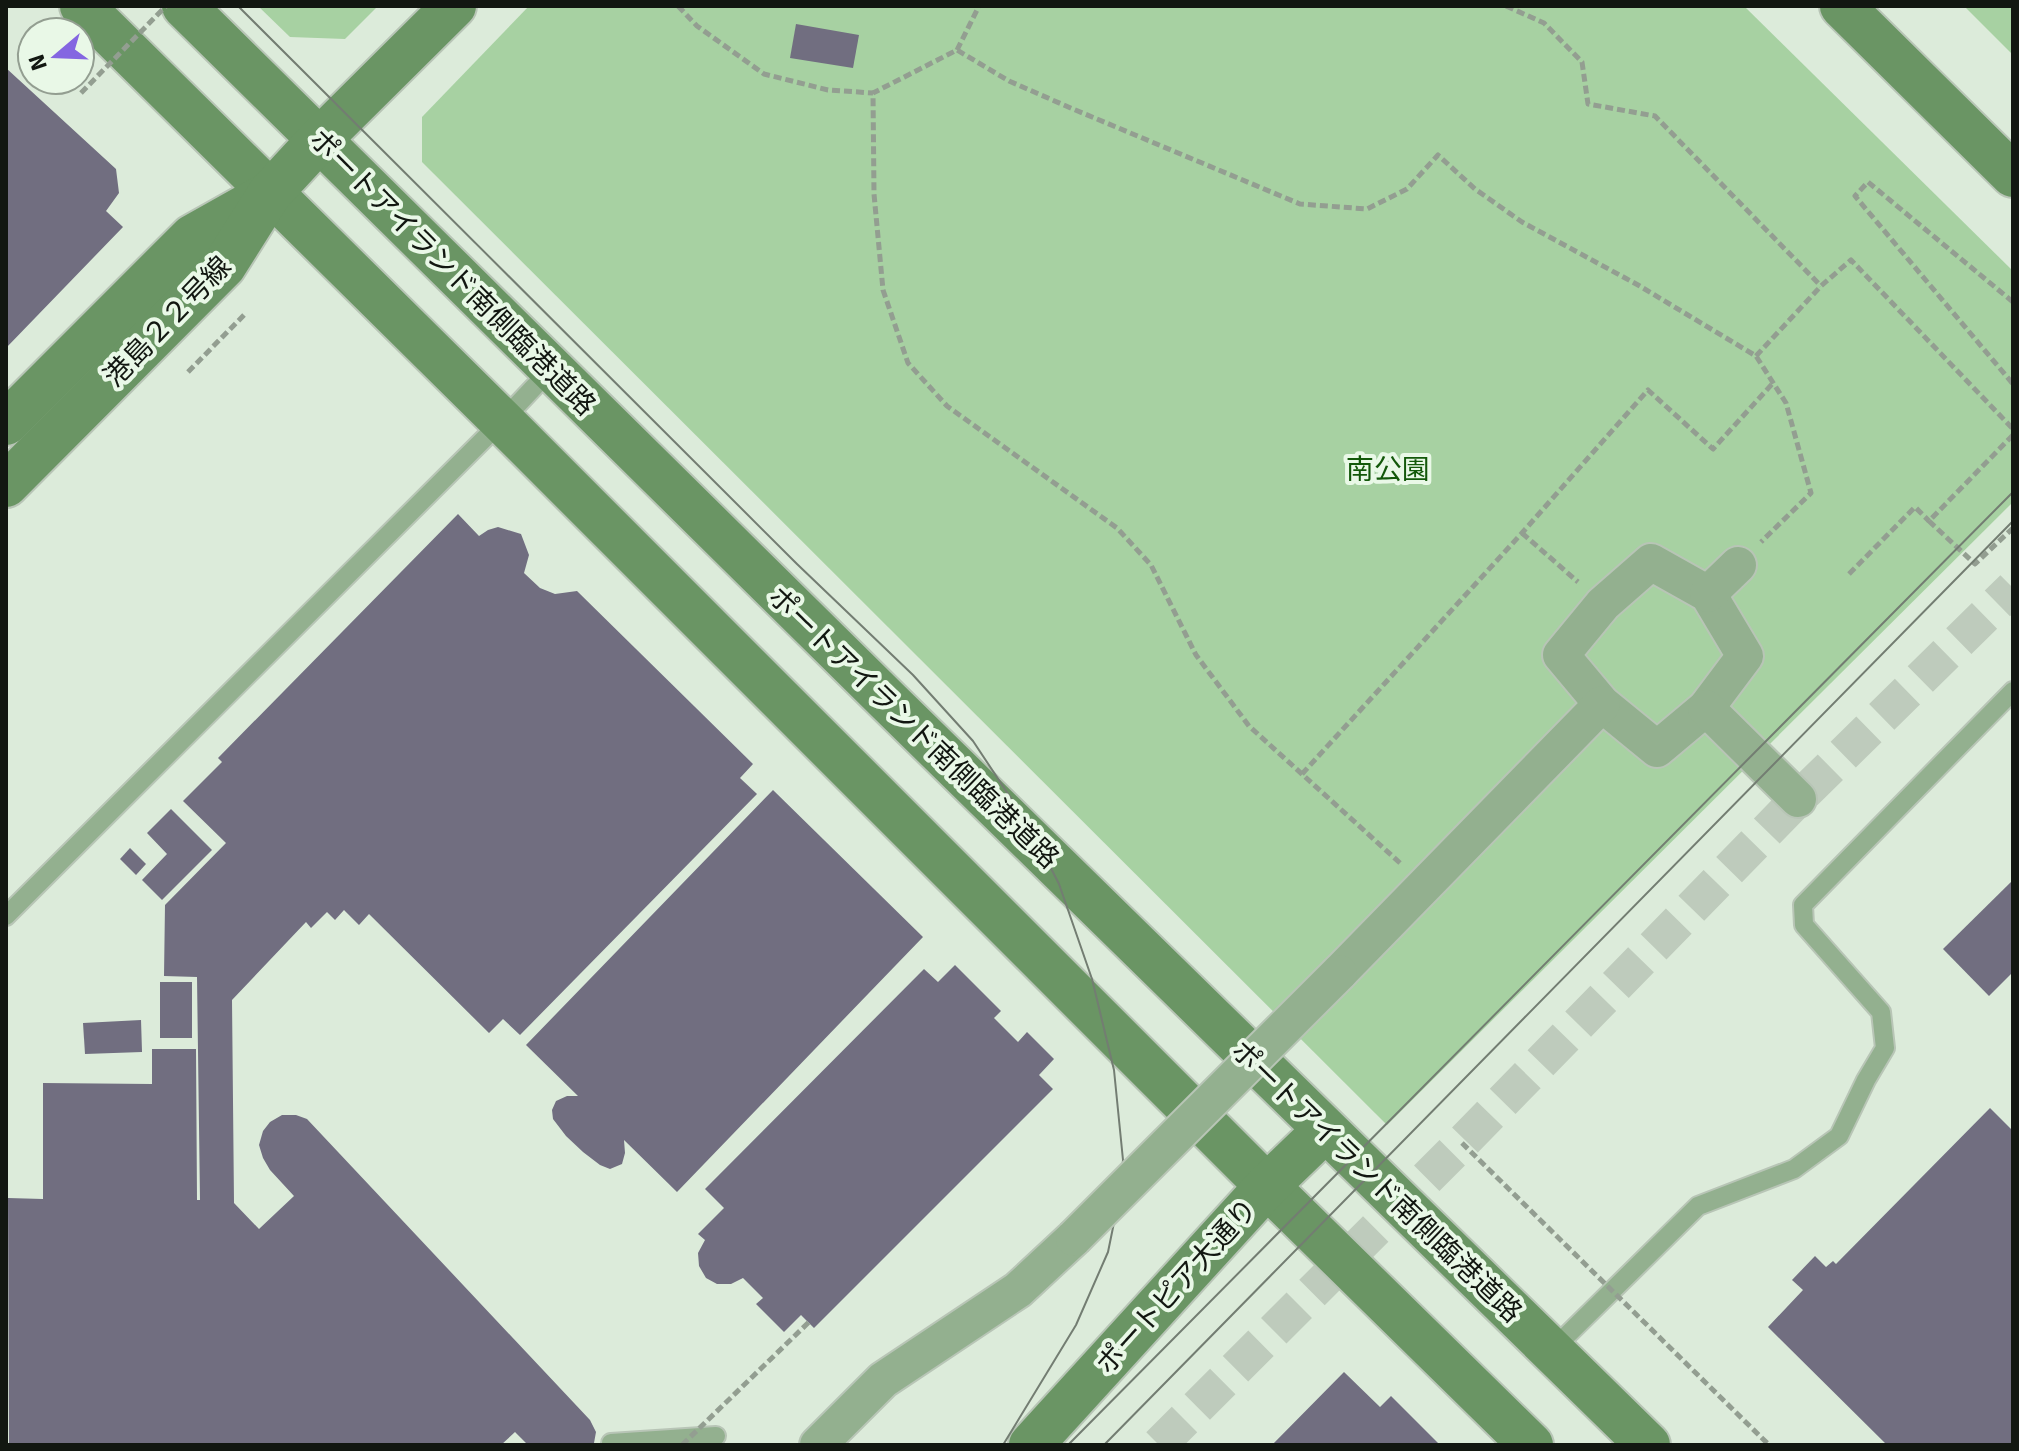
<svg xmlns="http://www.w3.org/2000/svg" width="2019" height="1451" font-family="Signika,'Noto Sans JP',sans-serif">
  <rect width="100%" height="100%" fill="#dcebda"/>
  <g fill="#a7d1a2">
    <polygon points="258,6 378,6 345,39 290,37"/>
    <polygon points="529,6 1744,6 2013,271 2013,502 1387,1125 422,162 422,117"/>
    <polygon points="1964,6 2013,6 2013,55"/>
  </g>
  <g fill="#716e80">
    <polygon points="796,24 859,35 853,68 790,58"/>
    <polygon points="6,68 116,169 119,193 106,211 123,227 6,348"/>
    <polygon points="458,514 479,536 488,530 498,527 521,534 529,555 524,573 540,588 555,594 577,591 753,764 740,778 757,794 520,1035 503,1019 489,1033 369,914 359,925 344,910 335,920 327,912 311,928 306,922 232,1000 234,1203 259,1229 294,1196 270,1170 263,1158 259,1145 263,1131 270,1122 282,1115 296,1115 307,1119 590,1420 596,1432 594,1443 593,1445 528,1445 515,1432 501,1445 9,1445 8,1198 43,1199 43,1083 152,1084 152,1049 196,1049 197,1200 200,1200 197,977 164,976 165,905 226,843 183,801 222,762 218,758"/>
    <polygon points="773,790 923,937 677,1192 624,1140 625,1153 622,1164 610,1169 600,1165 583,1152 566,1136 553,1119 552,1110 556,1101 567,1096 578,1096 526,1045"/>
    <polygon points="171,809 212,850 162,900 142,880 167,854 147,833"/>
    <polygon points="130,848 146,864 136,875 120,859"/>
    <polygon points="2013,880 2013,972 1989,996 1943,949"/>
    <polygon points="955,965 1001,1011 994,1018 1018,1042 1027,1032 1054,1059 1039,1075 1053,1089 814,1328 801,1315 784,1332 756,1304 763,1298 743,1278 731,1284 717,1284 706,1278 699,1266 698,1253 705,1240 698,1234 724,1208 705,1189 924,969 938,982"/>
    <rect x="160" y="982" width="32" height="56"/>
    <polygon points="141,1020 142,1052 85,1054 83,1023"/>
    <polygon points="1990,1108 2013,1131 2013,1445 1887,1445 1768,1327 1803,1290 1792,1280 1815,1256 1826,1267 1833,1261 1836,1264"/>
    <polygon points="1344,1372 1380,1407 1391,1396 1440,1445 1272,1445"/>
  </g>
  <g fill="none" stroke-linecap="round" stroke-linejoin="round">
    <polyline stroke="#becbbc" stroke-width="36" stroke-dasharray="36 18" stroke-linecap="butt" points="1159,1445 1462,1143 1798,799 2013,588"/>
    <g stroke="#b8c5b6" stroke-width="22">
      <g id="lane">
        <polyline points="6,916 502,421 552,368"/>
        <polyline points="1551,1351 1698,1206 1794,1169 1839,1136 1866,1080 1885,1048 1881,1012 1804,925 1803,905 2013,691"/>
        <polyline points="611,1443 716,1436"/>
      </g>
    </g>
    <g stroke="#b8c5b6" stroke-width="40">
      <g id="street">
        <polygon points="1651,562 1708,594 1745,656 1706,708 1657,749 1602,704 1561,655 1603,604"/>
        <polyline points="1708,594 1738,565"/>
        <polyline points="1706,708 1798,799"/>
        <polyline points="1339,973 1602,704"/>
        <polyline points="818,1445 883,1380 1018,1290 1074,1238"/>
      </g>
    </g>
    <g stroke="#b8c5b6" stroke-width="48">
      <g id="secondary">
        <polyline points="82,6 502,421 1267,1186 1531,1445"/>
        <path d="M184,6C670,488 1158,967 1648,1445"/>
        <polyline points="1842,6 2013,175"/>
        <polyline points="6,423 192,237 265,196"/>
        <polyline points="6,485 224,266 270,193 319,140 454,6"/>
        <polyline points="1031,1445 1267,1186 1325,1130"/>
      </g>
    </g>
    <g stroke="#939e91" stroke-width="5" stroke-dasharray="8 4" stroke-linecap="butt">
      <polyline points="678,6 697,26 764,74 828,90 873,93"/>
      <polyline points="1506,6 1544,23 1582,62 1588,104 1655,116 1821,286"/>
      <polyline points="24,37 32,45"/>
      <polyline points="957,50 979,6"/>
      <polyline points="68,80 71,83"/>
      <polyline points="2013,302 1868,182 1855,196 2013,384"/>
      <polyline points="1756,356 1821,286 1851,260 2013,429"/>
      <polyline points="188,372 244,315"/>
      <polyline points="2013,435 1929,521 1975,564 2013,528"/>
      <polyline points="1522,533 1578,582"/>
      <polyline points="1849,574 1915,507 1929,521"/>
      <polyline points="1302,774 1522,533 1648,390 1713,449 1773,383"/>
      <polyline points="1400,863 1249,726 1196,655 1151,565 1117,528 947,406 908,363 883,290 874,194 873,93 957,50 1009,81 1073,109 1300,204 1367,209 1407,189 1438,155 1475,189 1522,222 1638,285 1756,356 1786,403 1811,493 1761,542"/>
    </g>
    <use href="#lane" stroke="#93b08f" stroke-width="18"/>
    <use href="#street" stroke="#93b08f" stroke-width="36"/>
    <use href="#secondary" stroke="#6a9564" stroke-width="44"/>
    <g stroke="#737d72" stroke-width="2">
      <polyline points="238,6 797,564 913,675 973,741 1030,827 1059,884 1092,979 1114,1070 1123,1160 1118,1203 1108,1252 1076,1325 1003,1445"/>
      <polyline points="1068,1445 2013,492"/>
      <polyline points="1104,1445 2013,521"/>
    </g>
    <g stroke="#b8c5b6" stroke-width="40" stroke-linecap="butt">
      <polyline id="street-bridge" points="1074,1238 1339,973"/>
    </g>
    <g stroke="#939e91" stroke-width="5" stroke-dasharray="8 4" stroke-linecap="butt">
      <polyline points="81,93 166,6"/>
      <polyline points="1462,1143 1769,1445"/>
      <polyline points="682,1445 809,1322"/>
    </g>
    <use href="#street-bridge" stroke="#93b08f" stroke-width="36"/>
  </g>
  <g text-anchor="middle" stroke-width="8" stroke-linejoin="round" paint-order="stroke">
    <g font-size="28" fill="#121711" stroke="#e9f8e7">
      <text transform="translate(453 272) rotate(45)" y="10">ポートアイランド南側臨港道路</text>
      <text transform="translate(167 321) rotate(-46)" y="10">港島２２号線</text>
      <text transform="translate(914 727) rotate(44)" y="10">ポートアイランド南側臨港道路</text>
      <text transform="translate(1377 1181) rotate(44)" y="10">ポートアイランド南側臨港道路</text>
      <text transform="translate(1176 1286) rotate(-48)" y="10">ポートピア大通り</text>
    </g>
    <g font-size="28" fill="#13580a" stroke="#e9f8e7">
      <text x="1388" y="479">南公園</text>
    </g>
  </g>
  <rect width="2019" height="1451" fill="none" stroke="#121711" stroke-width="16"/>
  <g transform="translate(56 56) rotate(251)"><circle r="38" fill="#e9f8e7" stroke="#939e91" stroke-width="2"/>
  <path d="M0-6L14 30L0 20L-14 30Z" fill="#8466e1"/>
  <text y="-12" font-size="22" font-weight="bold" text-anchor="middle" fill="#121711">N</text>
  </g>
</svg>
